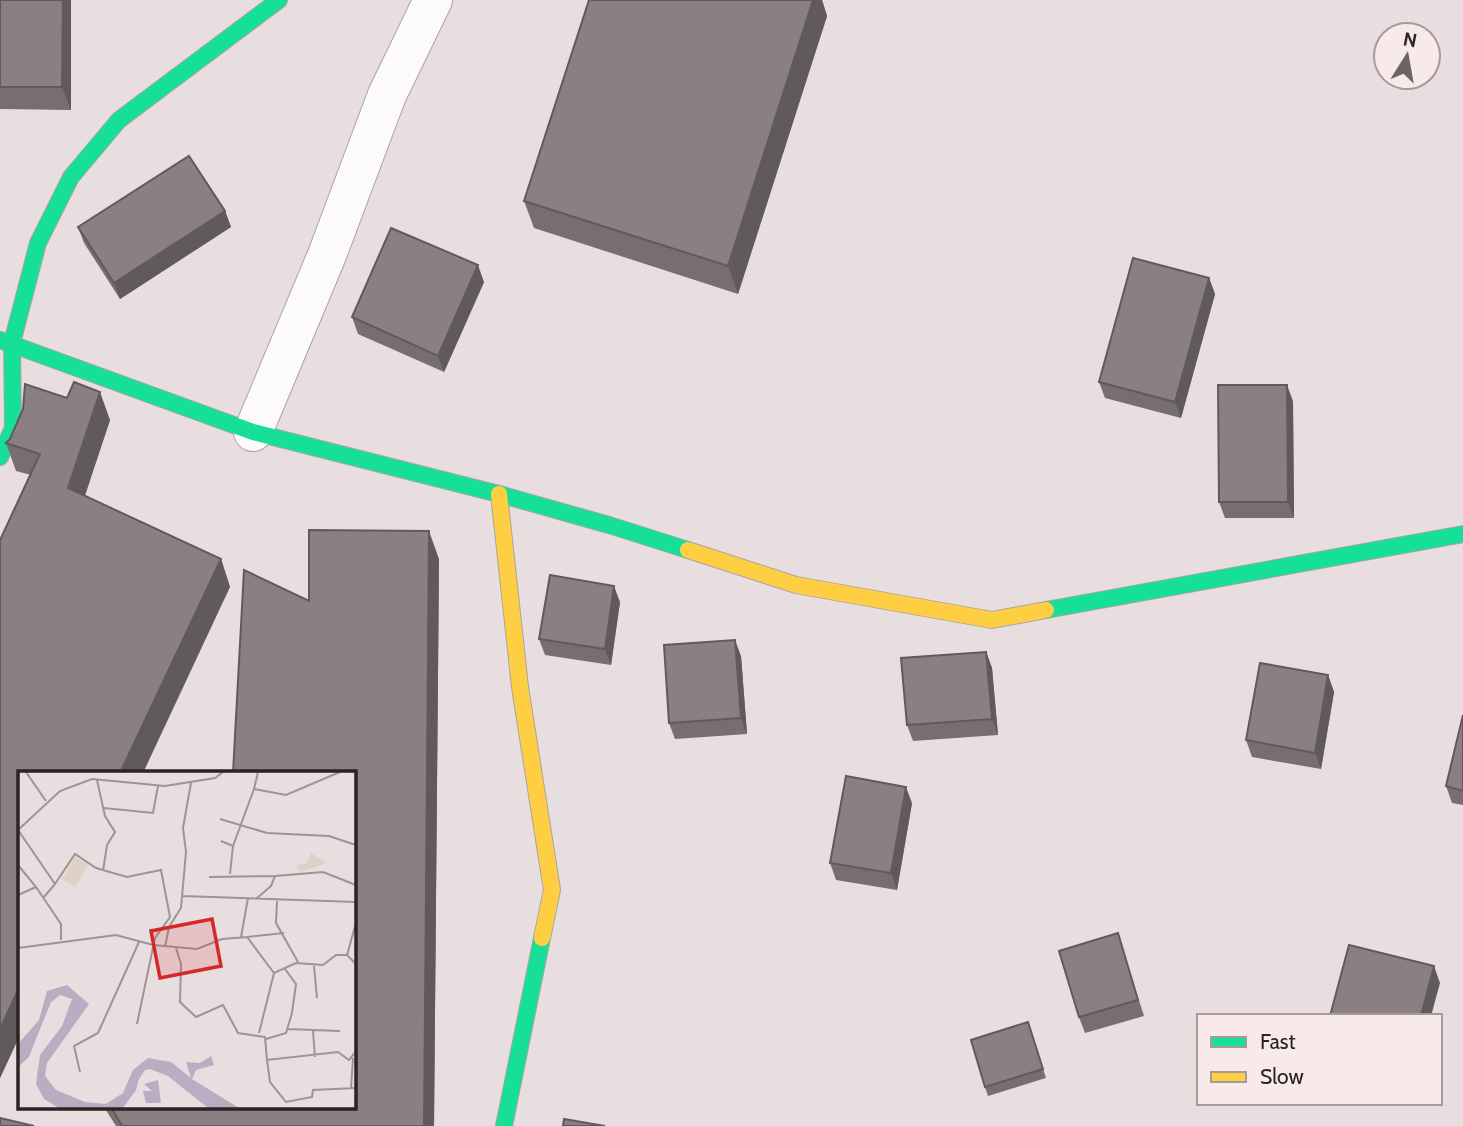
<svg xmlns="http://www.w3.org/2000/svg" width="1463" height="1126" font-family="Cabin,sans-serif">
  <rect width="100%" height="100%" fill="#e8dee0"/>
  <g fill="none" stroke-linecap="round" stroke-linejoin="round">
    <g stroke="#aaa3a5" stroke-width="40">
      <polyline id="street" points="253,432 327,255 387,95 433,0"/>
    </g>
    <g stroke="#aaa3a5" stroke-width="18">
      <g id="fast">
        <polyline points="0,340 253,432 499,494 609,525 688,550"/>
        <polyline points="0,457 13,428 12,343 38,243 71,177 119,120 279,0"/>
        <polyline points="1046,610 1463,534"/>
        <polyline points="504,1126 542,938"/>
      </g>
    </g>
    <g stroke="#aaa3a5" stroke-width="18">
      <g id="slow">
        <polyline points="499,494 520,687 552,890 542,938"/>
        <polyline points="688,550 796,585 992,620 1046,610"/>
      </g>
    </g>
    <use href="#street" stroke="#fcfafa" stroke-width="38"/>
    <use href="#fast" stroke="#16e098" stroke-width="16"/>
    <use href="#slow" stroke="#ffcf43" stroke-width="16"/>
  </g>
  <g fill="#776e72">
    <polygon points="0,0 71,0 71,110 0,109"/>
    <polygon points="589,0 822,0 827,16 738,294 534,228 524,201"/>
    <polygon points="225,211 231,227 120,299 84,243 78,227"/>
    <polygon points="1209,278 1215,294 1181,418 1105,398 1099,382"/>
    <polygon points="484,282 444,372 358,334 352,317"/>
    <polygon points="1293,401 1294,518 1225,518 1219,502"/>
    <polygon points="23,409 110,420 85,496 221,559 230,587 19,773 19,1037 0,1078 0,540 31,475 16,471 6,443 10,439"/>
    <polygon points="439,559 434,1126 116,1126 104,1107 354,1107 309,601"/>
    <polygon points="620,602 611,665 545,655 539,639"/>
    <polygon points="986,652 992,668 998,735 913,741 907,725"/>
    <polygon points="741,656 747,734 675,739 669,723"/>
    <polygon points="1328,675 1334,692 1321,769 1252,757 1246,740"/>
    <polygon points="1463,715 1463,805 1452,803 1446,786"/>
    <polygon points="912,803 897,890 836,880 830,863"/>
    <polygon points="1123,950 1144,1016 1085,1033 1079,1017"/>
    <polygon points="1028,1022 1046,1078 988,1096 985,1087"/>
  </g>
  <g fill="#615a5c">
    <polygon points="63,0 71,0 71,110 62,87"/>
    <polygon points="813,0 822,0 827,16 738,294 728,266"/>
    <polygon points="225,211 231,227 120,299 114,283"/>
    <polygon points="478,265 484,282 444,372 438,356"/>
    <polygon points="1209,278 1215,294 1181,418 1175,402"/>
    <polygon points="1287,385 1293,401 1294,518 1288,502"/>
    <polygon points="100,392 110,420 78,515 68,488"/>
    <polygon points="429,531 439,559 434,1126 424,1126"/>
    <polygon points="221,559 230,587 143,773 120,773"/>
    <polygon points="614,586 620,602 611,665 605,649"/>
    <polygon points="735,640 741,656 747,734 741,718"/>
    <polygon points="986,652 992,668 998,735 992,719"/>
    <polygon points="1328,675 1334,692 1321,769 1315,753"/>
    <polygon points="906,787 912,803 897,890 891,873"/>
    <polygon points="1434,966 1440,983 1431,1016 1421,1016"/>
    <polygon points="19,988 19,1037 0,1078 0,1029"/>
  </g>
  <g fill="#8a8084" stroke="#615a5c" stroke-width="2">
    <polygon points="0,0 63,0 62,87 0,87"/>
    <polygon points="589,0 813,0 728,266 524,201"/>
    <polygon points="189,156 225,211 114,283 78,227"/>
    <polygon points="391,228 478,265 438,356 352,317"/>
    <polygon points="1133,258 1209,278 1175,402 1099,382"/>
    <polygon points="74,382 100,392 68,488 221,559 120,773 19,773 19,988 0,1029 0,540 40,454 6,443 10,439 23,409 25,384 67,398"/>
    <polygon points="1218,385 1287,385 1288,502 1219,502"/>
    <polygon points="309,530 429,531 424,1126 122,1126 111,1107 354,1107 354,773 233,773 244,570 309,601"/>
    <polygon points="550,575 614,586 605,649 539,639"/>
    <polygon points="735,640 741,718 669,723 664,645"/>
    <polygon points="986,652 992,719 907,725 901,658"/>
    <polygon points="1260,663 1328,675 1315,753 1246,740"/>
    <polygon points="1463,715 1463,791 1446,786"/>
    <polygon points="846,776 906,787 891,873 830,863"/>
    <polygon points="1118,933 1138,1000 1079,1017 1059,951"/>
    <polygon points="1349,945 1434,966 1421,1016 1330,1016"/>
    <polygon points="1028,1022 1043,1069 985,1087 971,1040"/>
    <polygon points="0,1118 34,1126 0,1126"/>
    <polygon points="564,1119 605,1126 563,1126"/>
  </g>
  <g transform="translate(18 771)">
    <rect width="338" height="338" fill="#e8dee0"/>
    <path d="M293,82L309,92L282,101L279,94L289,92ZM57,86L70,94L57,116L44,108Z" fill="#e0d1c6"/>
    <path d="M49,214L71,233L29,292L27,305L38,319L67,331L88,333L105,322L115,299L130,287L153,291L173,307L168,291L182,292L193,285L196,294L178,299L174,308L221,337H190L150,305L132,298L123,300L118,319L105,337H41L26,328L18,313L22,284L44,255L54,228L42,224L32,232L11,286L0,296V273L21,249L29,220ZM140,309L143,332H128L125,320H134L126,313Z" fill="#bbacc2"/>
    <path fill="none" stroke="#bbacc2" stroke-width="3.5" d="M0,282L19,260L35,222L43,218L60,227L57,246L26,285L21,302L32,325L68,337M90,337L106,327L129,293L152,296L201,337"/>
    <path fill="none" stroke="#9c9495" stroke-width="2" d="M8,1L28,30M240,1L236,18L268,24L322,1M79,9L87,45L97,61L89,74L85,100M86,37L135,42L140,15M202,48L249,62L311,65L338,74M0,59L37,113L26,126M0,59L42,20L74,8L147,15L197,7L205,1M203,70L215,75L212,103M215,75L236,18M0,94L18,116L0,124M191,106L257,105M37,113L57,83L78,97L109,106L143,99L152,146L137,167L119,253M18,116L43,153V169M164,125L338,131M238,128L253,115L257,105L305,101L338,114M259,130L258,152L280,191M223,166L230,127M229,166L266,162M147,176L151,156L163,137L168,81L165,57L173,12M0,177L98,164L135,174L179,178L204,168L229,166L256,202L278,192L305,194L318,184H329L338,193M158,177L163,193L162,231L178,246L205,234L220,262L247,266L249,289L320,281L331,289L338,280M0,184V215M329,184L338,152M296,195L299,227M269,258L322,260M295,260L297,286M241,262L256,202M248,268L268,262L274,242L278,213L267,198M249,289L252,311L268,331L294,326L295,319L338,317M62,301L56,275L80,262L121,171M333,317L335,287"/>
    <path fill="#d62828" fill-opacity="0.15" stroke="#d62828" stroke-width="3.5" d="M194,148L203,195L142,207L133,160Z"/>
    <rect width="338" height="338" fill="none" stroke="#2a2425" stroke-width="3.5"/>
  </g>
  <rect x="1197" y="1014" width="245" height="91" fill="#f8e9ea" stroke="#a69a9b" stroke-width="2"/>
  <rect x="1211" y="1037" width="35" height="10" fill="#16e098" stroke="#a69a9b" stroke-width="2"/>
  <text x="1260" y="1049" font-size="21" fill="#2a2425">Fast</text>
  <rect x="1211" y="1072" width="35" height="10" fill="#ffcf43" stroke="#a69a9b" stroke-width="2"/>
  <text x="1260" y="1084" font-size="21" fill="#2a2425">Slow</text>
  <g transform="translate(1407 56) rotate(11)"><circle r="33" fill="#f8e9ea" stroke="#a69a9b" stroke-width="2"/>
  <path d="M0-5L12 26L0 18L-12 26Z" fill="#6c6566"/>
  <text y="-10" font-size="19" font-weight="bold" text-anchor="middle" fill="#2a2425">N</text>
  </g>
</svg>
